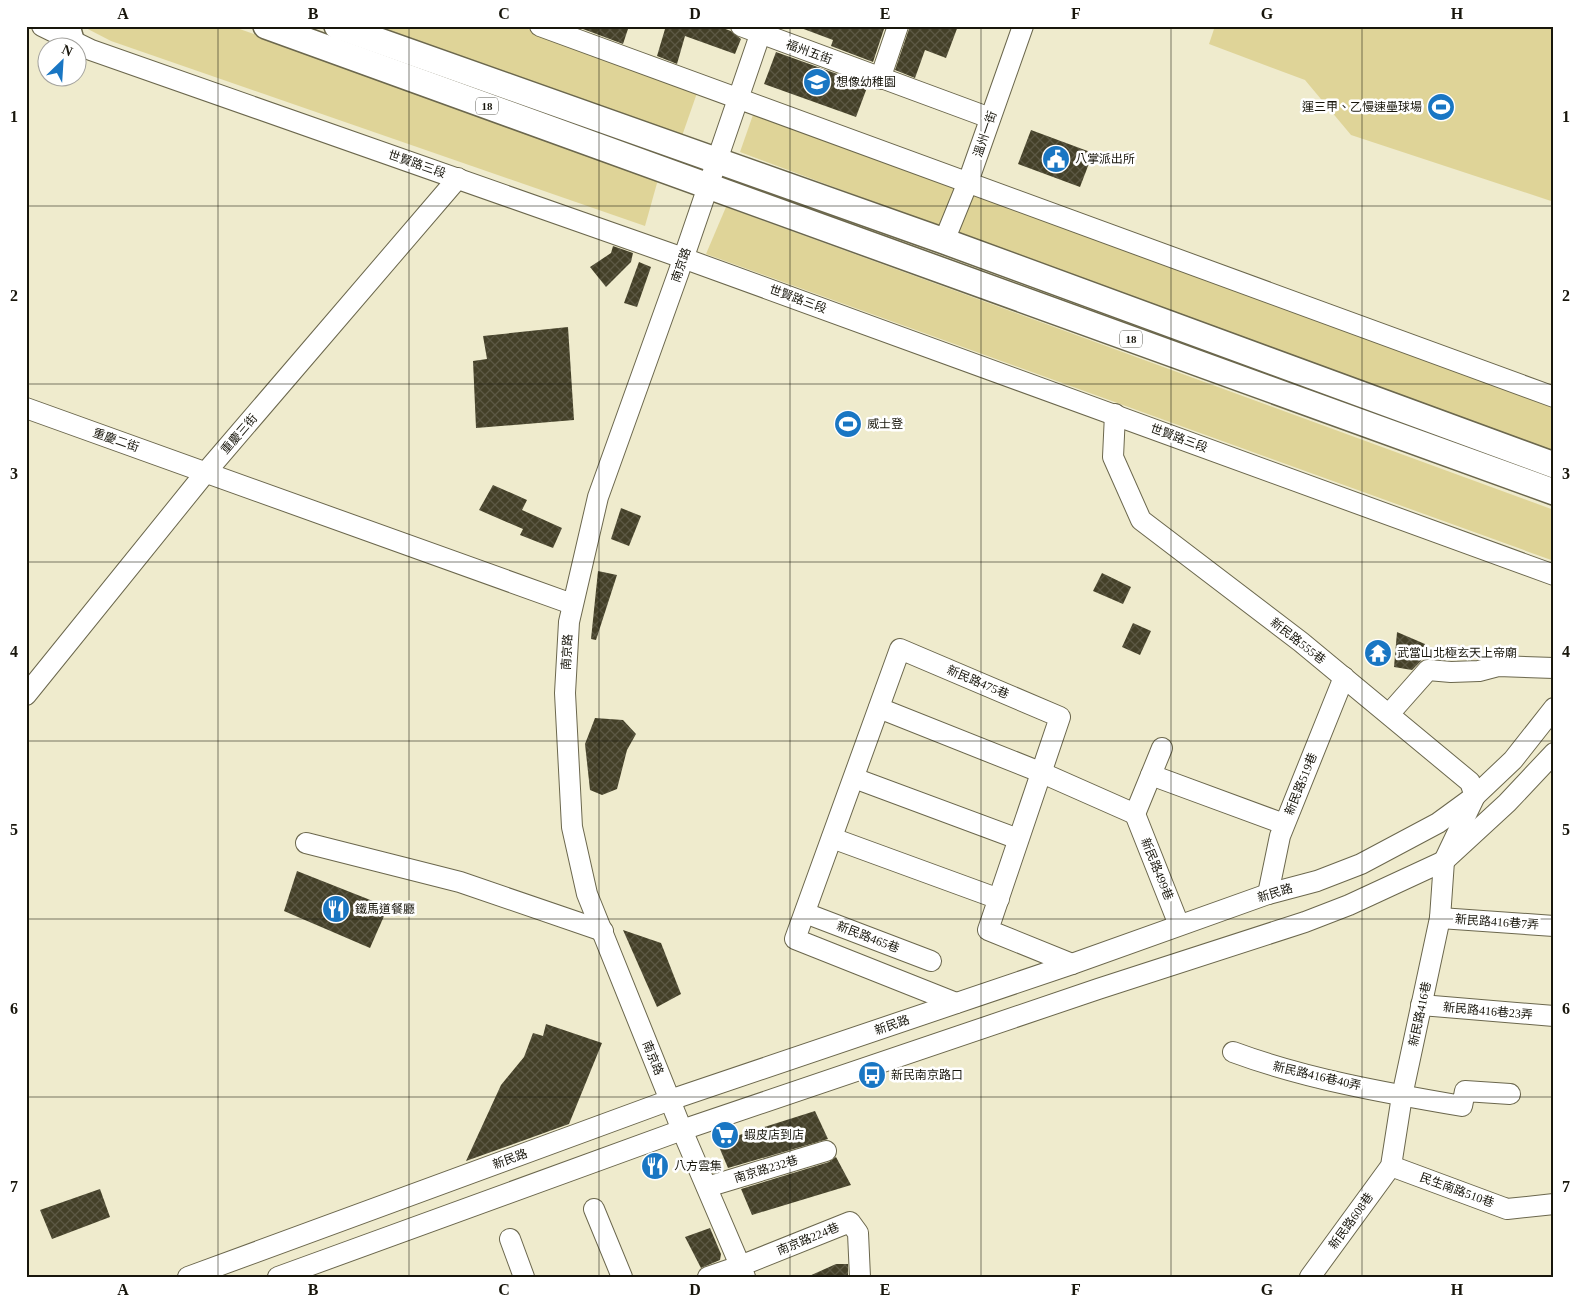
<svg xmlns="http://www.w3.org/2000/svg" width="1580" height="1303" font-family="'Times New Roman','Noto Sans TC',serif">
  <defs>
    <pattern id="building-cross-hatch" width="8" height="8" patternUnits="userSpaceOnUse" patternTransform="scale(1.25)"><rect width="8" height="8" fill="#444028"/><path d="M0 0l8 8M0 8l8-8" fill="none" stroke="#5c5844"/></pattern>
  </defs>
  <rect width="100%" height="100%" fill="#efebcd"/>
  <g fill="#dfd498">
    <polygon points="82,26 231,26 659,176 645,226 111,41"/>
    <polygon points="375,26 520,26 697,93 682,136"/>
    <polygon points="1215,26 1554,26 1554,202 1351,135 1305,80 1209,44"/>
    <polygon points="754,112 1554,408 1554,456 740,152"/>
    <polygon points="726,207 1554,510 1554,561 706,254"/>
  </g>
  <g fill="url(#building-cross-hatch)">
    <polygon points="575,26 629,26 623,44"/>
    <polygon points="662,26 717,26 731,31 741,39 735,54 685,36 677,64 657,56 665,29"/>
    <polygon points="801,26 885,26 873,62 831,46 833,40 801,28"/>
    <polygon points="910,26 958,26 946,58 925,50 915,78 895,70"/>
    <polygon points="776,52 868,85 856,117 764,84"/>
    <polygon points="1031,130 1093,153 1080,187 1018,164"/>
    <polygon points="613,246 633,253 631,262 606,287 590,267 611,253"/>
    <polygon points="639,262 651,267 637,307 624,303"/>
    <polygon points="568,327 574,420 476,428 473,361 487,359 483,336"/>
    <polygon points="493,485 527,500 522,510 562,528 553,548 520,535 523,529 479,510"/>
    <polygon points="621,508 641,516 629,546 611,539"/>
    <polygon points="598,571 617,575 596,640 591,639"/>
    <polygon points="1102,573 1131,587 1123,604 1093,591"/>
    <polygon points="1133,623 1151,631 1140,655 1122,647"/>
    <polygon points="1397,632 1425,644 1421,661 1412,670 1394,667"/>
    <polygon points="595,718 623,720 636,734 627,750 617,789 602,795 590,790 585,744"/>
    <polygon points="297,871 388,907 370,948 284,911"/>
    <polygon points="623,930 661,943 681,994 657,1007"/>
    <polygon points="546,1024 602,1043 569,1124 466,1161 501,1085 524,1057 533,1033 543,1036"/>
    <polygon points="815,1111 828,1139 728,1168 717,1142"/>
    <polygon points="836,1157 851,1185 752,1215 741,1189 829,1162"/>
    <polygon points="100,1189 110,1217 52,1239 40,1210"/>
    <polygon points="710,1228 721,1254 720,1260 701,1268 685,1237"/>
    <polygon points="836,1264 848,1264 848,1277 807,1277"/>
  </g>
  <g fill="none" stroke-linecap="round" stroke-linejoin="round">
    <g stroke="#6b674d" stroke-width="22">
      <g id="minor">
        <polyline points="42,26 91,50 683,258 1554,575"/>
        <polyline points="540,26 1554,397"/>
        <polyline points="741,26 990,118"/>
        <polyline points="880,79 898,26"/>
        <polyline points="944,241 968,182 1023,26"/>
        <polyline points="26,408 572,604"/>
        <polyline points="1115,414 1113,457 1141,520 1301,642 1470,782 1475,796 1444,861 1440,918 1402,1096 1391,1166 1310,1277"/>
        <polyline points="26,695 206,472 458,178"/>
        <polyline points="879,708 1040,772 1135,814 1162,748"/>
        <polyline points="1389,714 1428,670 1451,672 1479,671 1498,666 1554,668"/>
        <polyline points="1151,775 1284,824"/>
        <polyline points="854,778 1018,839"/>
        <polyline points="1135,814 1179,925"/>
        <polyline points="832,838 999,899"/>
        <polyline points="306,843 460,882 603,931"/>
        <polyline points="1268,894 1280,836 1344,677"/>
        <polyline points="805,913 931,961"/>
        <polyline points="1440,918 1554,926"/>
        <polyline points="956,1003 795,939 900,649 1060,717 988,930 1072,964"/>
        <polyline points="1421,1005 1554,1016"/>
        <path d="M1233,1052C1306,1079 1386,1093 1462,1106L1465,1091L1510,1094"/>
        <polyline points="1391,1166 1507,1209 1554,1204"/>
        <polyline points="707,1187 826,1151"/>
        <polyline points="594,1209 622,1277"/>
        <polyline points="510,1239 524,1277"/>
        <polyline points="188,1277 670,1100 1072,964 1268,894 1317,881 1361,864 1438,823 1475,796 1513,760 1554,708"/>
        <polyline points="278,1277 682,1130 1098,989 1305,922 1349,905 1444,861 1507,803 1554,753"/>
        <polyline points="708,1277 740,1266 850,1222 858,1233 860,1277"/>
        <polyline points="745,1277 682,1130 587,894 572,827 565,693 569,622 598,497 678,274 763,26"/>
      </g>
    </g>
    <g stroke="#6b674d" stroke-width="28">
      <g id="major">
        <polyline points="67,26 71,40"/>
        <polyline points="266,26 1554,492"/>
        <polyline points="337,26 944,241 1554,465"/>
      </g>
    </g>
    <use href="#minor" stroke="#fff" stroke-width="20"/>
    <use href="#major" stroke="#fff" stroke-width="25"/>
  </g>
  <path fill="none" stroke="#18160c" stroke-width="1" stroke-opacity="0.55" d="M218,26V1277M409,26V1277M599,26V1277M790,26V1277M981,26V1277M1171,26V1277M1362,26V1277M26,206H1554M26,384H1554M26,562H1554M26,741H1554M26,919H1554M26,1097H1554"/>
  <defs>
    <g id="school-disc" transform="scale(1.4375)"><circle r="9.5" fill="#1976c3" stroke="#fff"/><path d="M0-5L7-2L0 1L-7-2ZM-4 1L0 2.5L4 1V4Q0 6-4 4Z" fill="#fff"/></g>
    <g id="stadium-disc" transform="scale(1.4375)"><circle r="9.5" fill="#1976c3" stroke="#fff"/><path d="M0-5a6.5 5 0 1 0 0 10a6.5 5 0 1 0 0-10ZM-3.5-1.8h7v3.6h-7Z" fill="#fff"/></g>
    <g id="civic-disc" transform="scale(1.4375)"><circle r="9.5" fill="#1976c3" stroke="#fff"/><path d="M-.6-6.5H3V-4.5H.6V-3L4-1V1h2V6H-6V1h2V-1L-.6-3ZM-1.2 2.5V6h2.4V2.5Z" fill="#fff"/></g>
    <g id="temple-disc" transform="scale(1.4375)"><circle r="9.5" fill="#1976c3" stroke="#fff"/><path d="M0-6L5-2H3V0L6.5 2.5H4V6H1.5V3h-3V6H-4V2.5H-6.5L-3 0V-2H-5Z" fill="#fff"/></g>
    <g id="restaurant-disc" transform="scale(1.4375)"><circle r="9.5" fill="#1976c3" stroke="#fff"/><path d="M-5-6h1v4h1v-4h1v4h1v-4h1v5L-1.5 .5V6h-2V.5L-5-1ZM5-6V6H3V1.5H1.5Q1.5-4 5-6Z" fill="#fff"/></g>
    <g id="bus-disc" transform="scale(1.4375)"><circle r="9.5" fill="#1976c3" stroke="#fff"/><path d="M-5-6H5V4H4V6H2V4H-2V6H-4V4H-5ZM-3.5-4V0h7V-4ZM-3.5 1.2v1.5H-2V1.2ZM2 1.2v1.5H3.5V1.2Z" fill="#fff"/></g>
    <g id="supermarket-disc" transform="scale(1.4375)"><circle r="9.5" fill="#1976c3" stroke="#fff"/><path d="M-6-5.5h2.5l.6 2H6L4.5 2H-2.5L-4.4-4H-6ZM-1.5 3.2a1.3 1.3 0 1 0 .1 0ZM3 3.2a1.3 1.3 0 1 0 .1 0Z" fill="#fff"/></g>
  </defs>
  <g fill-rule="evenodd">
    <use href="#school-disc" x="817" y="82"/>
    <use href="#stadium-disc" x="1441" y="107"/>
    <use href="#civic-disc" x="1056" y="159"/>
    <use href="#stadium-disc" x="848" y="424"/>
    <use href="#temple-disc" x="1378" y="653"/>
    <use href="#restaurant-disc" x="336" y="909"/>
    <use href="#bus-disc" x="872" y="1075"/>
    <use href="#supermarket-disc" x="725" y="1135"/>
    <use href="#restaurant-disc" x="655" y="1166"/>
  </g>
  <g text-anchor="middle" stroke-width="5" stroke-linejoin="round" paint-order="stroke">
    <g fill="#fff" stroke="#5d5c55" stroke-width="1">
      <rect x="476" y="97.5" width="22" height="17" rx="4"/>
      <rect x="1120" y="330.5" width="22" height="17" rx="4"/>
    </g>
    <g font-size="11" font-weight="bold" fill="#18160c">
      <text x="487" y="110">18</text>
      <text x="1131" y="343">18</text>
    </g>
    <g font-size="12" fill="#18160c" stroke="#fff">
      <text transform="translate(809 52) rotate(20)" y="4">福州五街</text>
      <text transform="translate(985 134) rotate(-71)" y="4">溫州一街</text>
      <text transform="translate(417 164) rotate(19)" y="4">世賢路三段</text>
      <text transform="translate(681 265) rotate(-71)" y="4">南京路</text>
      <text transform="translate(798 299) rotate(20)" y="4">世賢路三段</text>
      <text transform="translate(239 434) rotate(-49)" y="4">重慶三街</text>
      <text transform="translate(1179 438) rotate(20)" y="4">世賢路三段</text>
      <text transform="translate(116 440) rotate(19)" y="4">重慶二街</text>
      <text transform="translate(1298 641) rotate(38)" y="4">新民路555巷</text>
      <text transform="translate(567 652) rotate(-87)" y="4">南京路</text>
      <text transform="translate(978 682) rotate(23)" y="4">新民路475巷</text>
      <text transform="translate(1301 784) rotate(-68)" y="4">新民路519巷</text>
      <text transform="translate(1157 869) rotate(68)" y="4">新民路499巷</text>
      <text transform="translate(1275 893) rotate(-17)" y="4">新民路</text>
      <text transform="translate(1497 922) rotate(4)" y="4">新民路416巷7弄</text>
      <text transform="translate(868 937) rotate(21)" y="4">新民路465巷</text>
      <text transform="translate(1488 1011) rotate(5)" y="4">新民路416巷23弄</text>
      <text transform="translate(1420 1014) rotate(-78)" y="4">新民路416巷</text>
      <text transform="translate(892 1025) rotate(-19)" y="4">新民路</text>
      <text transform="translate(653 1058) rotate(68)" y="4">南京路</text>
      <text transform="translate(1317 1076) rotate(13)" y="4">新民路416巷40弄</text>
      <text transform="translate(510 1159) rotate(-20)" y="4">新民路</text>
      <text transform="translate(766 1169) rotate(-17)" y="4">南京路232巷</text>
      <text transform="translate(1457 1190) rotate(20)" y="4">民生南路510巷</text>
      <text transform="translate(1351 1221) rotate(-54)" y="4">新民路608巷</text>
      <text transform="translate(808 1239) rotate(-22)" y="4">南京路224巷</text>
    </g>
    <g font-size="12" fill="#18160c" stroke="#fff" text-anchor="start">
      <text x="836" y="86">想像幼稚園</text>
      <text x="1422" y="111" text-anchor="end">運三甲、乙慢速壘球場</text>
      <text x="1075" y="163">八掌派出所</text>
      <text x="867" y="428">威士登</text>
      <text x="1397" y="657">武當山北極玄天上帝廟</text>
      <text x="355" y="913">鐵馬道餐廳</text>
      <text x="891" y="1079">新民南京路口</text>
      <text x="744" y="1139">蝦皮店到店</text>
      <text x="674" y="1170">八方雲集</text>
    </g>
  </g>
  <rect width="1580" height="1303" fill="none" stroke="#ffffff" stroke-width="55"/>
  <g transform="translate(62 62) rotate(25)"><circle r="24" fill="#ffffff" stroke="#a3a29e"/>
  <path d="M0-4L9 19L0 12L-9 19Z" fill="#1976c3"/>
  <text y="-8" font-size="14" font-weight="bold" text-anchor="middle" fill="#18160c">N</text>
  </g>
  <rect x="28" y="28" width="1524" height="1248" fill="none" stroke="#18160c" stroke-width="2"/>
  <g font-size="16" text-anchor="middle" font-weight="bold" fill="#18160c">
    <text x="123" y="19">A</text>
    <text x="313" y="19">B</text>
    <text x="504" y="19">C</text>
    <text x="695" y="19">D</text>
    <text x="885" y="19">E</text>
    <text x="1076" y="19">F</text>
    <text x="1267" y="19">G</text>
    <text x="1457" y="19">H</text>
    <text x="14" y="122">1</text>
    <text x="1566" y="122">1</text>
    <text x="14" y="301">2</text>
    <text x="1566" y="301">2</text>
    <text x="14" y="479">3</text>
    <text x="1566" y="479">3</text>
    <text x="14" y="657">4</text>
    <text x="1566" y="657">4</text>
    <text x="14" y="835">5</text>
    <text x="1566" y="835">5</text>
    <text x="14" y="1014">6</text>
    <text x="1566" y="1014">6</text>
    <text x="14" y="1192">7</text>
    <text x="1566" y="1192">7</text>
    <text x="123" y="1295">A</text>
    <text x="313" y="1295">B</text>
    <text x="504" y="1295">C</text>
    <text x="695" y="1295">D</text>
    <text x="885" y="1295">E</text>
    <text x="1076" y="1295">F</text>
    <text x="1267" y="1295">G</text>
    <text x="1457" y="1295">H</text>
  </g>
</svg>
